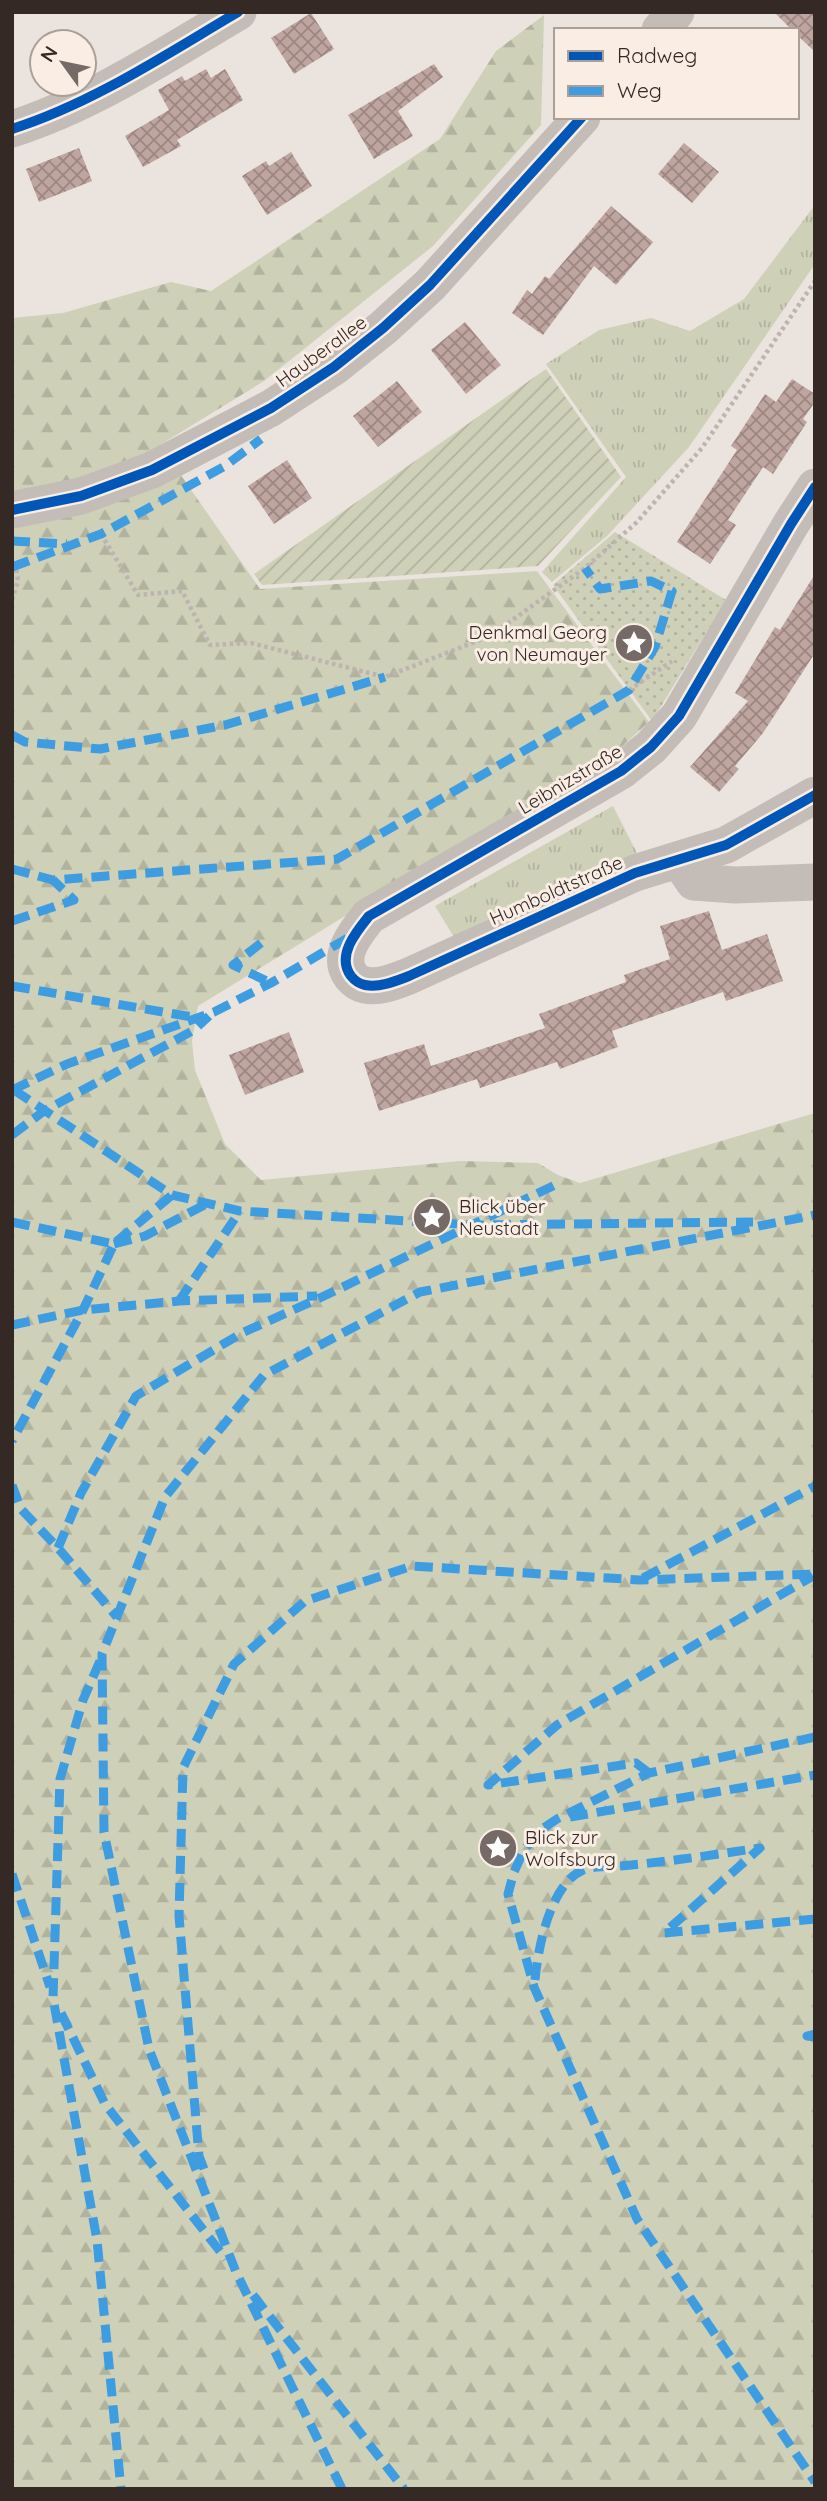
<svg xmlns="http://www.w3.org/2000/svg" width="827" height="2501" font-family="Quicksand,sans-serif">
  <defs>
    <pattern id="grass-tufts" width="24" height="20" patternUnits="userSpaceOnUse" patternTransform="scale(1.75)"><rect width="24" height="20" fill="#ced0b8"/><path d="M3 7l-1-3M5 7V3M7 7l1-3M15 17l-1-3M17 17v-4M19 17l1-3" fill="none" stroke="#b2b39e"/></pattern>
    <pattern id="forest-firs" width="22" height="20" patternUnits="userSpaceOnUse" patternTransform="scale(1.75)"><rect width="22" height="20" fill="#ced0b8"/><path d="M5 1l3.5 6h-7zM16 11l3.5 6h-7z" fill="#b2b39e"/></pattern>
    <pattern id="park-dots" width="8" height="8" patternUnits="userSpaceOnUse" patternTransform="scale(1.75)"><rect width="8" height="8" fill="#ced0b8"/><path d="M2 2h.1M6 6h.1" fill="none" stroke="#b2b39e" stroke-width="1.8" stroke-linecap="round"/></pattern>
    <pattern id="garden-furrows" width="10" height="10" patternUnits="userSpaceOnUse" patternTransform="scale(1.75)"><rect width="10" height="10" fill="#ced0b8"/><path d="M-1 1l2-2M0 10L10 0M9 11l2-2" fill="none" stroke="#b2b39e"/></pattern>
    <pattern id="building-cross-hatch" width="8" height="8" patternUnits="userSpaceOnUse" patternTransform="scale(1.75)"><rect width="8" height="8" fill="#bfa59f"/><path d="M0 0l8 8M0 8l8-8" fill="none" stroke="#9c8681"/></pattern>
  </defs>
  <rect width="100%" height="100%" fill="#ebe4de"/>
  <g fill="url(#grass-tufts)">
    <polygon points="815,205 815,264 689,447 607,536 552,582 542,572 626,477 546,364 599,330 651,318 690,331 744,299"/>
    <polygon points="613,806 640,859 457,942 435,906"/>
  </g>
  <polygon fill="url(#forest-firs)" points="544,15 541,125 433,246 264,381 160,445 260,589 537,571 649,722 620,748 198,1006 192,1041 195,1070 225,1144 261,1180 460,1161 538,1163 558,1175 580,1183 815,1113 815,2489 12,2489 12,318 63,313 171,282 211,291 440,139 496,51"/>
  <polygon fill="url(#park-dots)" points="615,532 726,600 652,721 553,585"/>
  <polygon fill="url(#garden-furrows)" points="546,369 621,477 538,566 262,585 254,574"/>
  <g fill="url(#building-cross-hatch)">
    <polygon points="774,12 815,12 815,52 797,35 797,30 792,30"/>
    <polygon points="311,13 334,49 294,74 271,38"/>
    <polygon points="434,64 443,77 398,111 413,136 374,159 348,115"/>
    <polygon points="206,69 211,78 225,69 243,100 177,140 181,146 143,167 125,136 169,110 158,90 182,76 185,81"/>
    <polygon points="684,143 719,172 692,203 658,174"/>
    <polygon points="79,148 92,181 39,202 26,169"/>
    <polygon points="291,152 312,186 267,215 242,176 266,161 269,166"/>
    <polygon points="611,206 653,242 616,285 594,266 543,335 512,313 527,290 532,294 545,276 549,279"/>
    <polygon points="465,322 501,365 466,394 431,350"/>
    <polygon points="792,379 815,394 815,402 803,419 807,422 773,474 763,467 728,520 736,525 710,564 677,542 737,450 731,446 765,394 776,402"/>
    <polygon points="397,381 422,412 378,447 353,416"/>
    <polygon points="287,460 312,498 274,524 248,486"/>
    <polygon points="815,574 815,653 763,733 735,766 739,769 719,792 690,767 748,701 735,693 775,627 780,630"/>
    <polygon points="709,911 722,950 767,934 783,981 726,1001 723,992 612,1031 618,1047 560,1069 557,1062 480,1088 477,1079 379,1111 364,1063 424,1044 431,1066 545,1028 539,1014 626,982 624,975 670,959 660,926"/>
    <polygon points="289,1032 304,1072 245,1095 229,1055"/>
  </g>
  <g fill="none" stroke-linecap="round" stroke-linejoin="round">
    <g stroke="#bdb4b0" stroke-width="4.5" stroke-dasharray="3.5 3.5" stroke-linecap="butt">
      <polyline points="101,534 138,595 182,591 210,645 251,643 385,677 490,636 585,568 637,522 702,448 815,281"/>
      <polyline points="12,600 18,581 16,566"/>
      <polyline points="629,690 672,661"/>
      <polyline points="108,1850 121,1848"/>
    </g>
    <g stroke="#c4bcb7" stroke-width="37">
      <polyline points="660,30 676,12"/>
      <path d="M12,129C93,103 165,55 238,12"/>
      <path d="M815,487L791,524L679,716L651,747L621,771L369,916C356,932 336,956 351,976C355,981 360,984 365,985C380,988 396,981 409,976L635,873L726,845L815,795"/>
      <polyline points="12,510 81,496 152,470 271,408 334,367 383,328 430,285 582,117"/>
      <polyline points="679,860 694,882 735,885 815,882"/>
    </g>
    <g stroke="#3e9ce0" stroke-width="9" stroke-dasharray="18 9" stroke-linecap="butt">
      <polyline points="12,541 67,544"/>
      <polyline points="12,567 101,534 225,466 261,439"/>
      <polyline points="12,735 25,742 100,749 225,725 385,677"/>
      <polyline points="12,869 53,880 337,859 629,690 655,647 672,591 651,581 600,589 585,568"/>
      <polyline points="12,921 74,900 53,880"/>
      <polyline points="261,943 233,965 271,983"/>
      <polyline points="12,986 192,1017"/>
      <polyline points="12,1090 67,1064 214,1012 271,983 351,936"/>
      <polyline points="14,1090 172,1195 240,1211 476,1225 753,1222"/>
      <polyline points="12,1135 44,1111 194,1030 209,1016"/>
      <polyline points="12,1222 114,1244 83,1310 12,1441"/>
      <polyline points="116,1242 172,1195"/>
      <polyline points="114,1244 145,1236 208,1203"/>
      <polyline points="179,1301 240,1211"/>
      <polyline points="12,1325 83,1310 179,1301 317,1296"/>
      <polyline points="12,1485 21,1509 58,1548 117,1617"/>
      <polyline points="58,1548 81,1493 136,1396 242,1333 324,1296 555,1185"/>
      <polyline points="643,1578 815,1486"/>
      <polyline points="100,1661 83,1700 60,1779 53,1998 97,2240 121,2489"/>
      <polyline points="815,1737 649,1773 557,1819 539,1831 524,1850 514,1872 508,1894 534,1987 637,2219 815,2482"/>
      <polyline points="649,1773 636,1763 488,1785 557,1725 813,1576"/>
      <polyline points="570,1817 815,1775"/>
      <polyline points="12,1874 50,1987"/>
      <path d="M535,1980C538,1948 550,1884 583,1870C594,1865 619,1867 631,1865C674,1861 718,1854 760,1848L664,1933L815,1919"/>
      <polyline points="61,2013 105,2104 226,2259"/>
      <polyline points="815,2034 807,2036 815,2037"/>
      <polyline points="204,2169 199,2156 179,1916 183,1768 234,1664 305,1601 412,1566 640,1580 815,1574"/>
      <polyline points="253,2295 404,2489"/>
      <polyline points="342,2489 236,2272 149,2049 104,1832 102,1654 165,1497 264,1375 420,1292 815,1215"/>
    </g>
    <g stroke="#f9ede4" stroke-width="15">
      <g id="cycleway">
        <path d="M12,129C93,103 165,55 238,12"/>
        <path d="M815,487L791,524L679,716L651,747L621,771L369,916C356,932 336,956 351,976C355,981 360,984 365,985C380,988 396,981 409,976L635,873L726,845L815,795"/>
        <polyline points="12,510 81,496 152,470 271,408 334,367 383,328 430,285 582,117"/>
      </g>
    </g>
    <use href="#cycleway" stroke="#0057b8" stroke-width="10"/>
  </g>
  <defs>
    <g id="sight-disc" transform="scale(2.0125)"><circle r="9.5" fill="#756a66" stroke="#f9ede4"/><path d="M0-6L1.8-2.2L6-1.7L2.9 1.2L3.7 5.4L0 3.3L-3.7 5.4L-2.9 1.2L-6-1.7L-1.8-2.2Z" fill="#fff"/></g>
  </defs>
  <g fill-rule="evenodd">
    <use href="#sight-disc" x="634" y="643"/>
    <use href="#sight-disc" x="432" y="1217"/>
    <use href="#sight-disc" x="498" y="1848"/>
  </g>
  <g text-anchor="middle" stroke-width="6" stroke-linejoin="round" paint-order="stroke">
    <g font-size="19" fill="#352926" stroke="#f9ede4">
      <text transform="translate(321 351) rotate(-36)" y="7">Hauberallee</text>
      <text transform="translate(570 779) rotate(-31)" y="7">Leibnizstraße</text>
      <text transform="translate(556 890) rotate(-24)" y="7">Humboldtstraße</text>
    </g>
    <g font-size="19" fill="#352926" stroke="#f9ede4" text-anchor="start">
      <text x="607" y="639" text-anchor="end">Denkmal Georg<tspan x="607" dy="22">von Neumayer</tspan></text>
      <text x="459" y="1213">Blick über<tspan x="459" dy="22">Neustadt</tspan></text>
      <text x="525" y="1844">Blick zur<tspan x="525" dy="22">Wolfsburg</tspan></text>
    </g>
  </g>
  <rect width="827" height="2501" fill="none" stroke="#352926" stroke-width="28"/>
  <rect x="554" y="28" width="245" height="91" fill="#f9ede4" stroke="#ab9f98" stroke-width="2"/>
  <rect x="568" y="51" width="35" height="10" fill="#0057b8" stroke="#ab9f98" stroke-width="2"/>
  <text x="617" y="63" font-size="21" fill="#352926">Radweg</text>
  <rect x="568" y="86" width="35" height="10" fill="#3e9ce0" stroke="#ab9f98" stroke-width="2"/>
  <text x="617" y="98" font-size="21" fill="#352926">Weg</text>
  <g transform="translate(63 63) rotate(303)"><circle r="33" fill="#f9ede4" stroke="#ab9f98" stroke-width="2"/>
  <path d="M0-5L12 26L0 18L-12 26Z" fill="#756a66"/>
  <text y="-10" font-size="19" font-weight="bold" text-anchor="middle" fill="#352926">N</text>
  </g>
</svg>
